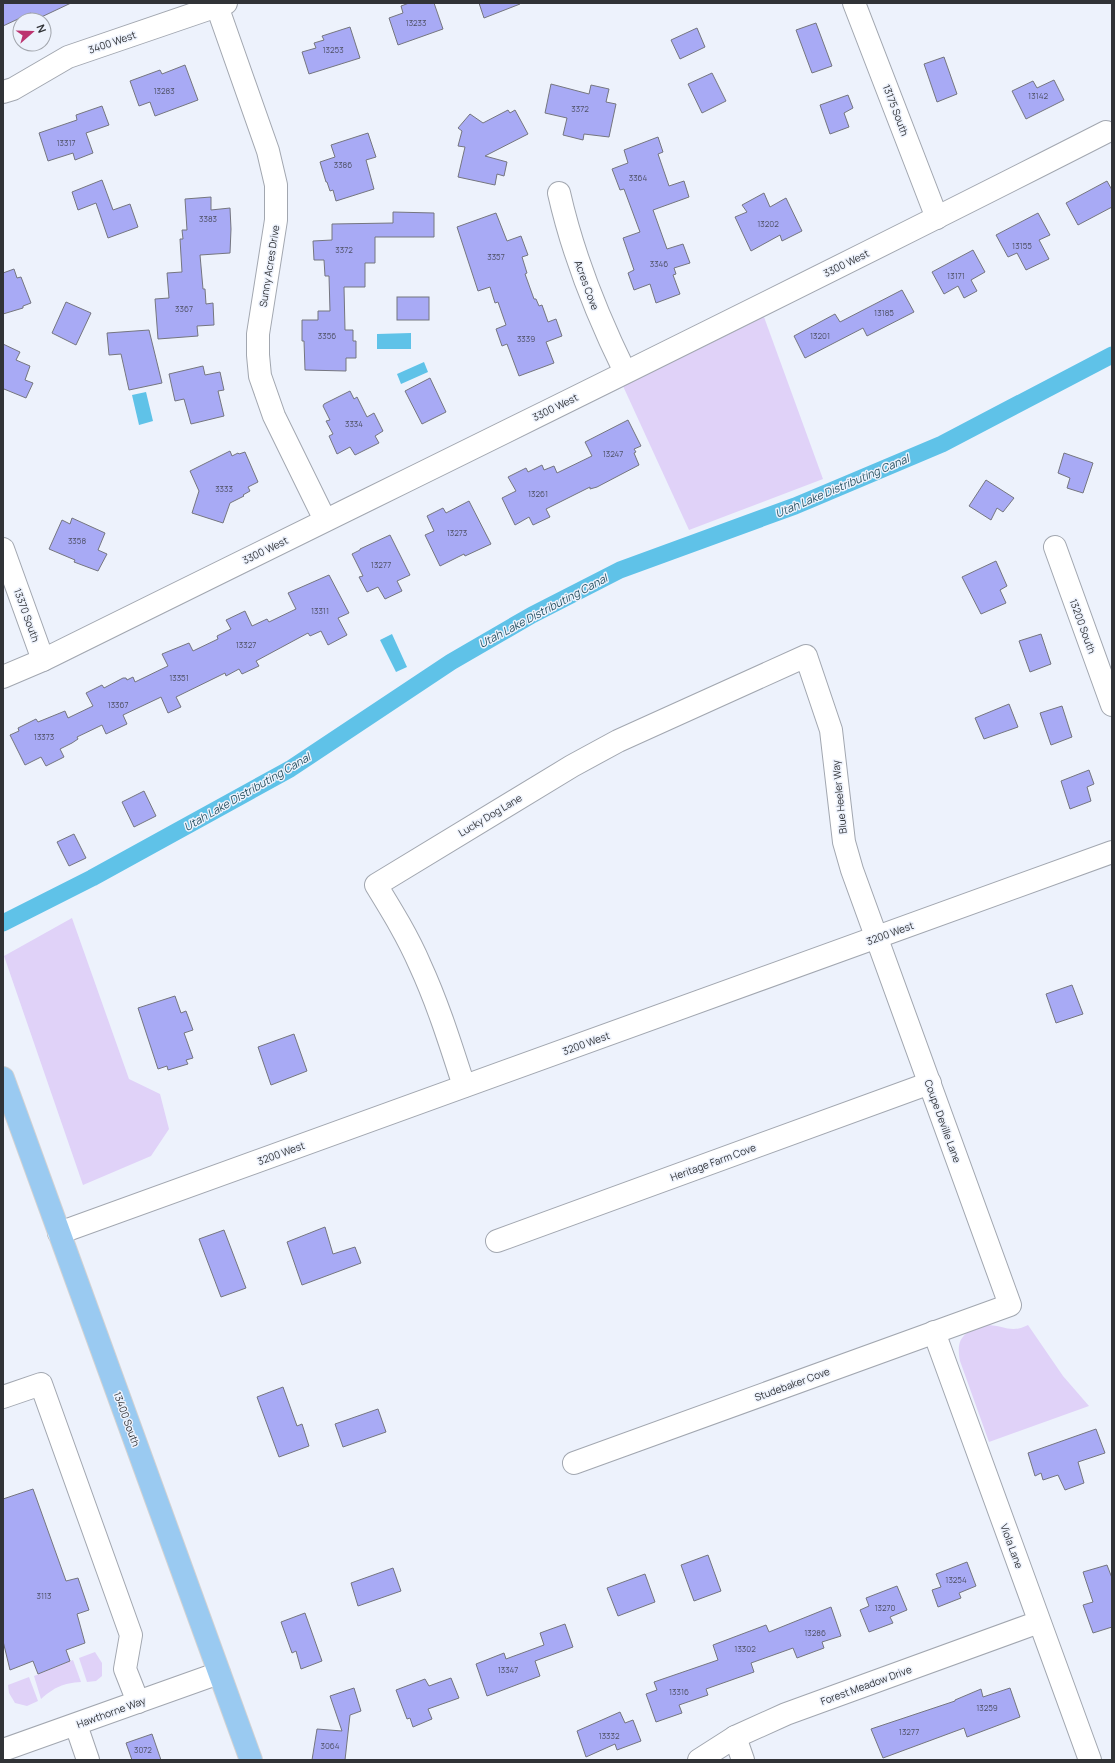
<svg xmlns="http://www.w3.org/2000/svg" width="1115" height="1763" font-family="Manrope,sans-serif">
  <rect width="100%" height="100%" fill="#edf2fc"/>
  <g fill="#e0d2f8">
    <polygon points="764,317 823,479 689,530 623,386"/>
    <polygon points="72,918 129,1079 160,1094 169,1129 151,1156 83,1185 4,956"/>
    <path d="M987,1325C1004,1325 1011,1334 1028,1325L1063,1376L1089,1406L989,1442L960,1361C955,1336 966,1331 987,1325Z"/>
    <polygon points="95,1652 102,1663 102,1676 96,1681 87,1682 79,1658"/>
    <path d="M73,1660L81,1682C63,1683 55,1687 41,1699L34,1676Z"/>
    <polygon points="29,1677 38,1701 27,1706 15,1703 9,1693 8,1685"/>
  </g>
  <g fill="#5fc2e8">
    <polygon points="411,333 411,349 377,349 377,334"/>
    <polygon points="424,362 428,372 401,384 397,374"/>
    <polygon points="146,392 153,421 139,425 132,395"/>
    <polygon points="392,634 407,667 396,672 380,640"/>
  </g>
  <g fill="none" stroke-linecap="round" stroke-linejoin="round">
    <polyline stroke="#5fc2e8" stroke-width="17" points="3,923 92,878 290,769 451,662 532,615 620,570 795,506 942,444 1112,355"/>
  </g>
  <g fill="#a8aaf5" stroke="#75767f">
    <polygon points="3,3 71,3 35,20 31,13 3,26"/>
    <polygon points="409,3 434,3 443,29 398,45 389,18 403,13 401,6"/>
    <polygon points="479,3 520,3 520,4 484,18"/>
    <polygon points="816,23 832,66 812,73 796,30"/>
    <polygon points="350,27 360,58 309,74 302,52 316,48 314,43 324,40 322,36"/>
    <polygon points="697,28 705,47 680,59 671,40"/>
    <polygon points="944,57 957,94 937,102 924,64"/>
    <polygon points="185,65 198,100 155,116 150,102 139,106 130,81 160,70 162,74"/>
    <polygon points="712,73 726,101 702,113 688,84"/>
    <polygon points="1054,80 1064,100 1026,119 1012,91 1033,81 1037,88"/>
    <polygon points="551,84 589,94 591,85 609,89 606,102 616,104 609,137 584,134 583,140 563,135 567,118 545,113"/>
    <polygon points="848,95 853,108 844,113 849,127 830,134 820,105"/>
    <polygon points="102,106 109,125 86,133 93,153 75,160 73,153 48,161 39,133 77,120 76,115"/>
    <polygon points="508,110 510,113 515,110 528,134 485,156 507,162 504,176 497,174 495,185 458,177 465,147 458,146 462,131 458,128 470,114 483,123"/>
    <polygon points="368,133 376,157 366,160 374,189 336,201 333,190 330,191 327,182 326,182 320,162 335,157 331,145"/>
    <polygon points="658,137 663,152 658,154 669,186 684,181 689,197 653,210 667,249 683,244 690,263 674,268 676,274 673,275 680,294 656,303 650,284 634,290 628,273 634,270 623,238 640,232 624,189 620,190 612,169 628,163 624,150"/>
    <polygon points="102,180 113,210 130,204 138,227 108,238 96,203 78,210 72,192"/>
    <polygon points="1107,181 1112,190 1112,207 1078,225 1066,203"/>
    <polygon points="764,193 770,207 786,198 802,231 782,241 780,235 751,251 735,217 747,212 742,205"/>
    <polygon points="211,197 211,210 230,208 231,229 230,253 200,255 203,289 205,289 206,304 213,303 214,325 197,326 198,336 158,339 155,299 169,298 167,273 182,272 180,239 183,239 182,230 187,230 185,199"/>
    <polygon points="393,212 434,213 434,237 375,237 375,263 365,263 365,287 344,287 345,330 353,330 353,341 356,341 356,358 346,358 346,371 305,370 304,341 302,341 302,320 318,320 318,311 330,311 329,276 325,276 324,260 314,260 313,241 332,240 332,224 393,223"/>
    <polygon points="496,213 507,241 521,236 528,255 522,257 527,273 525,274 534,299 536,299 539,306 542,305 548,322 556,319 562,336 546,342 554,363 519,376 507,344 502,346 496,329 506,325 498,302 495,303 490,287 478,291 457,227"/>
    <polygon points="1038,213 1050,235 1039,240 1049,259 1026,270 1017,253 1008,257 996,235"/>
    <polygon points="973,250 985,272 971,280 977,291 964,298 958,286 944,294 932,272"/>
    <polygon points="14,269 17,278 21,277 31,303 23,306 23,308 3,314 3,273"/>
    <polygon points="902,290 914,312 867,336 863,328 805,358 794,336 835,314 840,322"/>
    <rect x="397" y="297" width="32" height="23"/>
    <polygon points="66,302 91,313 76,345 52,333"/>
    <polygon points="149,330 162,383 129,390 121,354 109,355 107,333"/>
    <polygon points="3,344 20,352 16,360 30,366 25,380 33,383 26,398 4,389 3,391"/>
    <polygon points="203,366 205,375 220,372 224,390 218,391 224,416 191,424 184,399 175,401 169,374"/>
    <polygon points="430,378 446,412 422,424 405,391"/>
    <polygon points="350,391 354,399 357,397 367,417 374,413 383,431 375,436 379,443 355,455 350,447 337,454 329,436 333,434 326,421 330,420 323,406 324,404"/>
    <polygon points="628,420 641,446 634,449 636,452 634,453 639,465 597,487 590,489 590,487 546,509 550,517 533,525 529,517 515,525 502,498 516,491 508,477 526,468 528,472 542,465 544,470 554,466 557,473 592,456 585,442"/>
    <polygon points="230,451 232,456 238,453 239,454 245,452 258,482 248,487 250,491 243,495 244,496 230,503 223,523 192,513 199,491 190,471"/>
    <polygon points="1064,453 1093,463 1083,493 1067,488 1070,478 1058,473"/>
    <polygon points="986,480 1014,498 1003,512 997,508 991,520 969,506"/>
    <polygon points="469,501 491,544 465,556 464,554 440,566 425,535 434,531 427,516 443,508 446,513"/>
    <polygon points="72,518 105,533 98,550 107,554 98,571 74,562 75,560 49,549 62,520 70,524"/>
    <polygon points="390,535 410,575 397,581 402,591 385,599 378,587 367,592 359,577 363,576 352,554 360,550 360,549"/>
    <polygon points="996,561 1007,586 1000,590 1006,603 981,614 962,577"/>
    <polygon points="329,575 349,613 338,618 347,635 328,645 321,631 310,636 308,633 256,661 259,666 242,674 239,669 226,676 225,673 176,697 181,707 168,713 161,697 159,698 123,715 127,724 106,734 102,725 77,737 78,739 72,743 60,749 64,757 46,766 41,757 25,765 10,735 19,731 18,728 36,719 38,722 65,711 68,718 93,706 86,693 102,685 104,688 123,678 126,678 127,680 133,677 135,682 168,666 162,654 189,643 193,651 218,639 217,636 231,629 226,620 245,611 252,626 267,619 269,622 296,609 288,593"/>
    <polygon points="1041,634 1051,664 1030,672 1019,641"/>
    <polygon points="1009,704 1018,727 984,739 975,718"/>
    <polygon points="1062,706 1072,737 1051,745 1040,713"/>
    <polygon points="1089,770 1094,784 1087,787 1091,801 1070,809 1061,781"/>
    <polygon points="144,791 156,816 134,827 122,802"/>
    <polygon points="74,834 86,858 69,866 57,842"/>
    <polygon points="1072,985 1083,1014 1056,1023 1046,994"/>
    <polygon points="175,996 181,1013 186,1011 193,1030 184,1033 193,1058 186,1060 188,1064 168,1070 167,1066 158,1069 138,1008"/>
    <polygon points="294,1034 307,1071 271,1085 258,1047"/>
    <polygon points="325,1227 333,1254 355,1247 361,1263 302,1285 287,1242"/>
    <polygon points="224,1230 246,1288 221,1297 199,1239"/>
    <polygon points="283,1387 297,1426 302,1424 309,1446 279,1457 257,1397"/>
    <polygon points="378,1409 386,1432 343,1447 335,1424"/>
    <polygon points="1096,1429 1105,1453 1078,1462 1084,1483 1065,1490 1058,1475 1043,1480 1041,1473 1035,1476 1028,1453"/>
    <polygon points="33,1489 66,1581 78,1578 89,1610 77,1614 85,1643 66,1650 70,1661 38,1674 33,1661 10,1670 3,1641 3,1499"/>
    <polygon points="708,1555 721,1591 694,1601 681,1565"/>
    <polygon points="967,1562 976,1586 959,1593 961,1598 938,1607 932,1590 941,1587 936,1574"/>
    <polygon points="1107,1565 1112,1578 1112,1627 1093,1633 1083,1605 1093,1602 1083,1572"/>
    <polygon points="393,1568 401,1591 358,1606 351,1583"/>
    <polygon points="645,1574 655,1602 618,1616 607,1588"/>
    <polygon points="897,1586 907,1610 890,1617 893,1623 869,1632 860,1610 869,1606 866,1598"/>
    <polygon points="831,1607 841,1636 822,1642 824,1648 797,1658 793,1648 751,1663 754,1672 706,1689 708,1695 679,1705 682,1713 656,1722 646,1694 657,1690 654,1682 718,1660 713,1645 766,1625 769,1632"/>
    <polygon points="305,1613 322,1661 301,1669 296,1651 292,1653 281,1622"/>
    <polygon points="565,1624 573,1647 535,1661 540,1676 487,1696 476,1664 504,1653 506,1659 544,1645 540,1633"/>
    <polygon points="451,1678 459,1698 428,1709 432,1719 413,1727 410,1718 407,1719 396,1690 425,1679 429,1686"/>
    <polygon points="354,1688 361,1711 350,1715 345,1760 312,1760 317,1729 342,1731 330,1696"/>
    <polygon points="1010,1688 1020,1717 967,1737 964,1728 883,1758 871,1729 955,1701 955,1700 981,1689 983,1697"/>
    <polygon points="620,1712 625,1723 633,1720 641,1741 617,1750 615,1744 586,1757 577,1731"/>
    <polygon points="152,1734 161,1760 132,1760 126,1743"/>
  </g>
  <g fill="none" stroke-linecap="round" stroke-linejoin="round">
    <g stroke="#a2a7b0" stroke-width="24">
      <g id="minor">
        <polyline points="854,3 937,218"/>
        <polyline points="217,6 268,151 276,185 276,220 258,334 258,355 260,376 274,416 325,520"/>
        <polyline points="3,92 13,89 68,57 226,3"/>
        <path d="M559,193C573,255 597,315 625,372"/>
        <polyline points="1055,547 1112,705"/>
        <polyline points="3,549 43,660"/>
        <path d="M3,677L43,660C398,484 753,312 1106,132"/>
        <path d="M464,1086C451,1046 438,1004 420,965C408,937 392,911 376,885L572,766L618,741L806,656L831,730L844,842L852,870L1010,1305L574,1463"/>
        <polyline points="59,1233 1112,852"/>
        <polyline points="497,1241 930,1083"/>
        <polyline points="934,1332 1090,1760"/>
        <polyline points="3,1397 41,1384 131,1635 125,1669 138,1702"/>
        <polyline points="76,1725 88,1760"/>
        <polyline points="735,1737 743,1760"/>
        <polyline points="3,1750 219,1673"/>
        <polyline points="699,1760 735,1737 786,1714 1039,1622"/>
      </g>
    </g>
    <g stroke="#d2d2d3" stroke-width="24">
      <polyline id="major" points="3,1078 251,1760"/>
    </g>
    <use href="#minor" stroke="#fff" stroke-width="22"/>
    <use href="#major" stroke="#9acaf1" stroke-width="22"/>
  </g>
  <g text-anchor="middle" stroke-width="3" stroke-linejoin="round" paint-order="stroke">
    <g font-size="8" fill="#4f5166">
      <text x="416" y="26">13233</text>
      <text x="333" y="53">13253</text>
      <text x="164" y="94">13283</text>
      <text x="1038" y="99">13142</text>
      <text x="580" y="112">3372</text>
      <text x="66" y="146">13317</text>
      <text x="343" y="168">3386</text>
      <text x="638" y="181">3364</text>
      <text x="208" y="222">3383</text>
      <text x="768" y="227">13202</text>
      <text x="1022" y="249">13155</text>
      <text x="344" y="253">3372</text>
      <text x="496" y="260">3357</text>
      <text x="659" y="267">3346</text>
      <text x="956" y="279">13171</text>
      <text x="184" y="312">3367</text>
      <text x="884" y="316">13185</text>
      <text x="327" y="339">3356</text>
      <text x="820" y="339">13201</text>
      <text x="526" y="342">3339</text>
      <text x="354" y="427">3334</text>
      <text x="613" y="457">13247</text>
      <text x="224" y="492">3333</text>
      <text x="538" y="497">13261</text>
      <text x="457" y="536">13273</text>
      <text x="77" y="544">3358</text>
      <text x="381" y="568">13277</text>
      <text x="320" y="614">13311</text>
      <text x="246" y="648">13327</text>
      <text x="179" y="681">13351</text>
      <text x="118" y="708">13367</text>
      <text x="44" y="740">13373</text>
      <text x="956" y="1583">13254</text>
      <text x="44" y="1599">3113</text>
      <text x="885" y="1611">13270</text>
      <text x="815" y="1636">13286</text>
      <text x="745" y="1652">13302</text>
      <text x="508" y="1673">13347</text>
      <text x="679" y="1695">13316</text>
      <text x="987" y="1711">13259</text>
      <text x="909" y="1735">13277</text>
      <text x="609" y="1739">13332</text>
      <text x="330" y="1749">3064</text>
      <text x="143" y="1753">3072</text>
    </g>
    <g font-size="10" fill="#313337" stroke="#edf2fc">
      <text transform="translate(112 42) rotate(-19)" y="4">3400 West</text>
      <text transform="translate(896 110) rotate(69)" y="4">13175 South</text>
      <text transform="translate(846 263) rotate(-26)" y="4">3300 West</text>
      <text transform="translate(269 266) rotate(-81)" y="4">Sunny Acres Drive</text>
      <text transform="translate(587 285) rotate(70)" y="4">Acres Cove</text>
      <text transform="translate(555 407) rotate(-26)" y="4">3300 West</text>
      <text transform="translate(265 550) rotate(-26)" y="4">3300 West</text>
      <text transform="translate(27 615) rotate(70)" y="4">13370 South</text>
      <text transform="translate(1083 626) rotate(70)" y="4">13200 South</text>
      <text transform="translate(839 797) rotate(-96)" y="4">Blue Heeler Way</text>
      <text transform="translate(490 815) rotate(-31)" y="4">Lucky Dog Lane</text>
      <text transform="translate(890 933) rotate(-20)" y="4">3200 West</text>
      <text transform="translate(586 1043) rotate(-20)" y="4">3200 West</text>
      <text transform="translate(943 1121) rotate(70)" y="4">Coupe Deville Lane</text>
      <text transform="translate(281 1153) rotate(-20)" y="4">3200 West</text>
      <text transform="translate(713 1162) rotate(-20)" y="4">Heritage Farm Cove</text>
      <text transform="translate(792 1384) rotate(-20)" y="4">Studebaker Cove</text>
      <text transform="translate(127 1419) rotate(70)" y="4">13400 South</text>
      <text transform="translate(1012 1546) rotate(70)" y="4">Viola Lane</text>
      <text transform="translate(866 1685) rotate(-20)" y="4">Forest Meadow Drive</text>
      <text transform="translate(111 1712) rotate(-20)" y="4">Hawthorne Way</text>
    </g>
    <g font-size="11" font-style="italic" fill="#285363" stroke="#edf2fc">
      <text transform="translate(842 486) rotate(-23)" y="4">Utah Lake Distributing Canal</text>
      <text transform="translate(543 611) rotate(-28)" y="4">Utah Lake Distributing Canal</text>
      <text transform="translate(247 792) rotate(-30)" y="4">Utah Lake Distributing Canal</text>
    </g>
  </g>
  <rect width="1115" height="1763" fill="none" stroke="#313337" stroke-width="8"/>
  <g transform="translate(32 32) rotate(70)"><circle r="19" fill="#edf2fc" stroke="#a2a6ad"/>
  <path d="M0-3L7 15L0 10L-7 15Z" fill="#bc336f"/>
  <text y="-6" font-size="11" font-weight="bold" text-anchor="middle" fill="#313337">N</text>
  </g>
</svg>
